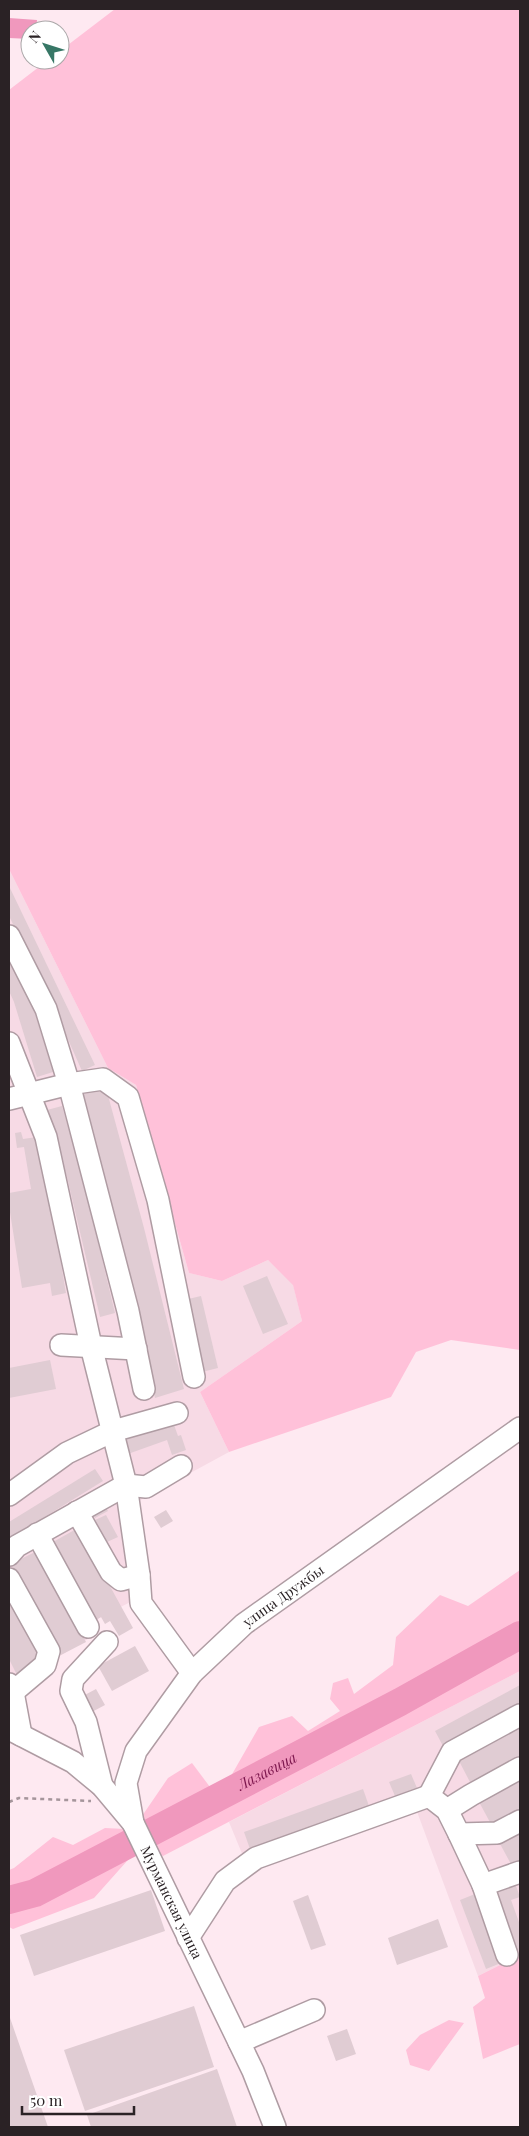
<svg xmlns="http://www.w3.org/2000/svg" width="529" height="2136" font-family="'Playfair Display',serif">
  <rect width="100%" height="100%" fill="#fee9f1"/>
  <g fill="#f7dae5">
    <polygon points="9,869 108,1068 136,1085 189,1273 222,1281 268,1260 293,1284 302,1321 200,1392 229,1452 124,1509 134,1600 96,1620 96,1634 61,1655 9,1703"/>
    <polygon points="520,1671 520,1955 478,1976 416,1809 243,1856 229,1822"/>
  </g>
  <g fill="#ffc1d9">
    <polygon points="115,9 520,9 520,1350 451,1340 416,1352 391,1397 229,1452 200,1392 302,1321 293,1285 268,1260 222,1281 189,1273 136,1085 108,1068 9,869 9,90 48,60 60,60 60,51"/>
    <polygon points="520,1570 520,1671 163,1856 148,1846 140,1819 168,1778 192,1763 210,1787 227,1783 259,1727 292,1716 308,1731 340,1711 330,1699 333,1683 348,1678 354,1694 393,1665 396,1637 440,1595 468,1606"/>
    <polygon points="105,1828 125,1829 135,1852 94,1898 13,1929 9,1927 9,1870 14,1868 53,1837 73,1845"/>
    <polygon points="520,1955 520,2044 483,2059 473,2007 485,1998 478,1976"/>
    <polygon points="449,2020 464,2023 429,2071 410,2065 406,2050 420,2035"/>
  </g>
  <polygon fill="#f098bd" points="9,18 37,20 36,30 30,30 30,39 9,38"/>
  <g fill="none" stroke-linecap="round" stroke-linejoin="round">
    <path stroke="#f098bd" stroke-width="28" id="s1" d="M9,1900L35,1893L400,1702L520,1635"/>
  </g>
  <g fill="#e0ccd3">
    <polygon points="9,886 95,1065 82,1071 51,1001 9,916"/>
    <polygon points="9,959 33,1007 53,1072 37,1077 14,1002 9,991"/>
    <polygon points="106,1088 144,1228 184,1389 155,1398 117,1235 79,1095"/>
    <polygon points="62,1106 82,1175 115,1313 100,1317 67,1177 47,1110"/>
    <polygon points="21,1132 23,1139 37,1137 45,1186 48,1186 66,1293 52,1296 50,1283 22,1288 9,1206 9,1193 31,1189 24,1147 17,1148 15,1133"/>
    <polygon points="267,1276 288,1324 263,1334 243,1286"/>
    <polygon points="201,1296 218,1368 202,1372 184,1300"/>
    <polygon points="50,1360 56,1389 9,1398 9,1368"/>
    <polygon points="173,1422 178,1436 181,1435 186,1450 172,1455 167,1440 125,1455 120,1441"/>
    <polygon points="95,1469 103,1481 9,1539 9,1522"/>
    <polygon points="104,1504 108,1511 95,1518 91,1511"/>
    <polygon points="166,1510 173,1521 161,1528 154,1517"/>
    <polygon points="106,1515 118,1537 107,1542 95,1520"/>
    <polygon points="78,1528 133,1628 119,1636 110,1621 105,1624 101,1617 96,1620 53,1542"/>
    <polygon points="37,1551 86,1642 61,1655 11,1564"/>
    <polygon points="9,1599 42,1662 17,1675 9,1659"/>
    <polygon points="135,1646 149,1671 112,1691 98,1666"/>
    <polygon points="520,1685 520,1705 443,1746 435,1731"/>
    <polygon points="96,1689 105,1705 90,1713 81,1697"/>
    <polygon points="520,1726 520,1758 471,1784 458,1759"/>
    <polygon points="411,1774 417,1788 395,1796 389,1782"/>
    <polygon points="520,1778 520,1810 492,1826 478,1800"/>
    <polygon points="363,1789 369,1806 250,1849 244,1832"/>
    <polygon points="520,1831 520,1862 512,1866 499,1842"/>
    <polygon points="515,1883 520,1897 511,1900 520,1925 520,1950 515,1952 493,1892"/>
    <polygon points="151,1890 165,1931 34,1976 20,1935"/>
    <polygon points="475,1894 501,1963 486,1969 460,1900"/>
    <polygon points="308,1895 326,1945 311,1950 293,1901"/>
    <polygon points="438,1919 448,1947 397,1965 388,1938"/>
    <polygon points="194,2006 214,2067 85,2111 64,2050"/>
    <polygon points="9,2015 48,2127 9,2127"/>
    <polygon points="347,2029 356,2054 336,2061 327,2036"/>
    <polygon points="217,2069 237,2127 91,2127 87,2115"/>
  </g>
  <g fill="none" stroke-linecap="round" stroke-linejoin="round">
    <g stroke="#af9ca3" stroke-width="24">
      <g id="minor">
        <polyline points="9,936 46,1009 69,1084 128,1311 144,1389"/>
        <polyline points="9,1043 46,1137 91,1346 126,1485 139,1575 141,1603 192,1673"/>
        <polyline points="9,1099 69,1084 103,1079 128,1097 158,1200 194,1377"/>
        <polyline points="61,1345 136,1349"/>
        <polyline points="9,1495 67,1453 113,1431 177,1413"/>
        <polyline points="77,1512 111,1572 121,1580 139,1575"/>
        <polyline points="37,1534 88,1627"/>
        <polyline points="9,1555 17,1546 126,1485 146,1487 181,1466"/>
        <polyline points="9,1579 49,1651 45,1665 13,1692"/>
        <polyline points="9,1684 13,1692 21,1735"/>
        <path id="s2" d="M9,1729L73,1762L102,1786L133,1823L253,2071L275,2127"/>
        <polyline points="102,1786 86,1722 71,1691 73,1679 107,1642"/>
        <polyline points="429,1796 452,1752 520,1715"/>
        <polyline points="447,1810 471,1795 520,1768"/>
        <path id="s3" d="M133,1823L126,1783L136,1751L192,1673L244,1624L520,1428"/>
        <polyline points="459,1834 497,1833 520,1821"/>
        <polyline points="483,1885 520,1872"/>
        <polyline points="188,1938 225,1881 256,1858 429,1796 447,1810 459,1834 483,1885 507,1955"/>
        <polyline points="239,2042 314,2010"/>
      </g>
    </g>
    <polyline stroke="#a5959b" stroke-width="2.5" stroke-dasharray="4 4" stroke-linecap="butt" points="9,1802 19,1798 91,1801"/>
    <use href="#minor" stroke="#fff" stroke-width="21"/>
  </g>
  <g text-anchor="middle" stroke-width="4" stroke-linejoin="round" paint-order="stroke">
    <g font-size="14" fill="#2a2225" stroke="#fff">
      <text dy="5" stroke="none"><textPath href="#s3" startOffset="290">улица Дружбы</textPath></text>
      <text dy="5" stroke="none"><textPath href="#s2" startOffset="246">Мурманская улица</textPath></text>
    </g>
    <g font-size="15" font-style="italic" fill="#7c164d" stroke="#fff">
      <text dy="5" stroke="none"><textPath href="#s1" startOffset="289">Лазавица</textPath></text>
    </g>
  </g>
  <rect width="529" height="2136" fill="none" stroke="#2a2225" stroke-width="20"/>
  <g transform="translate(45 45) rotate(309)"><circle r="24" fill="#ffffff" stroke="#aaa7a8"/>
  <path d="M0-4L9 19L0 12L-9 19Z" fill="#377766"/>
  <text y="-8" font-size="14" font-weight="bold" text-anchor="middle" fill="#2a2225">N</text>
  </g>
  <path d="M22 2106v8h112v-8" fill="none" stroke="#2a2225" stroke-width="2.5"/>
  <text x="30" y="2106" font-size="15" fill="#2a2225" stroke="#ffffff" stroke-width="4" paint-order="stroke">50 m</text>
</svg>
